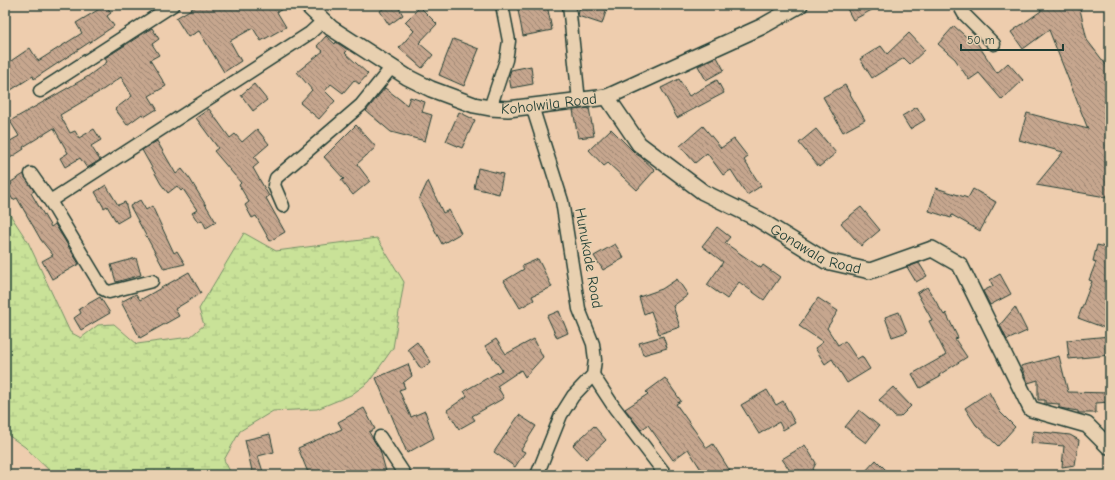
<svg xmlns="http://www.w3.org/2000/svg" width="1115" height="480" font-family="'Comic Neue',sans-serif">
  <defs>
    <pattern id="wetland-marsh" width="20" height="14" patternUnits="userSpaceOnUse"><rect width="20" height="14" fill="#c9e298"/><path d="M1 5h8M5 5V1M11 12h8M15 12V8" fill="none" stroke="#acc384"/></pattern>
    <pattern id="building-back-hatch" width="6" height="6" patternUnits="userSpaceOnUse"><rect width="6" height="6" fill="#c6a68e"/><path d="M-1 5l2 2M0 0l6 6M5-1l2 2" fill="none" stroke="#a08875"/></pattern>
  </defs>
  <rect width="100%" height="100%" fill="#eecdae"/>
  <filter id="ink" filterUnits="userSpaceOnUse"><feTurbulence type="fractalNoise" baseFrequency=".025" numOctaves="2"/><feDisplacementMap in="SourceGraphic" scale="8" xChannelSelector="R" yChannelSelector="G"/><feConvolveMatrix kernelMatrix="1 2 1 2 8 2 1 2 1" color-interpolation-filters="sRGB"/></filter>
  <g filter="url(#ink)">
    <polygon fill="url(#wetland-marsh)" stroke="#749066" points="5,207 28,242 70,332 81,338 98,325 114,324 137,344 190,337 204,325 199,309 244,233 276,251 377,238 404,282 393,348 369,382 351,395 317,409 273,411 240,431 224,460 232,475 54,475 25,447 5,433"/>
    <g fill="url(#building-back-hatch)" stroke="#1f3d34">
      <polygon points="106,5 111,13 107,16 114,26 34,79 33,76 11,90 5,81 5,65 30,48 38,61 82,33 76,23"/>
      <polygon points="198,5 290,5 277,12 286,27 261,41 253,28 230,41 241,61 224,72 199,31 188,37 176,18"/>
      <polygon points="388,5 397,5 403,15 389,25 380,11"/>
      <polygon points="517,5 547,5 552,30 523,36"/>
      <polygon points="580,5 608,5 602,24 578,16"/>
      <polygon points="845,5 881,5 853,20"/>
      <polygon points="1039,5 1079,5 1087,40 1110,70 1110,192 1106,197 1036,185 1063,152 1019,140 1027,113 1088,129 1049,30 1023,49 1011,32 1041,11"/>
      <polygon points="420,7 437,24 419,43 433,55 422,68 399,48 414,31 405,22"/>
      <polygon points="954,26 972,42 975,40 997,73 1008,63 1023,80 1002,100 979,73 969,80 955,59 938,44"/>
      <polygon points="152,28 159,39 152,44 159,55 150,60 166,86 149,96 157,109 144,117 142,114 127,125 115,109 132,96 121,77 104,89 60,115 70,133 75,131 79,138 94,129 101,140 91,146 100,160 87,168 80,158 65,167 60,158 68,153 54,128 23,147 24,149 10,158 5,150 5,144 19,136 10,121 87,77 107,62 105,58"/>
      <polygon points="909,33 925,50 910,64 904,58 872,78 860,59 881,46 887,54"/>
      <polygon points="326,36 335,44 336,42 348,50 345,53 368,74 359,84 354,80 343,93 331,84 325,91 335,101 319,119 300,103 312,90 297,72 323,51 317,46"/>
      <polygon points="453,39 479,49 464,86 439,75"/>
      <polygon points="717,57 724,70 706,80 698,66"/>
      <polygon points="531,66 533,84 511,88 509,76 511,70"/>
      <polygon points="679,79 689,96 717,80 724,93 677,118 661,88"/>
      <polygon points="254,84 267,100 253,111 241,95"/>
      <polygon points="845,85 865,120 843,132 823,97"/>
      <polygon points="385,88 407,105 410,97 425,102 422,112 432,115 425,141 391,132 366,111"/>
      <polygon points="917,107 925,120 910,129 902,116"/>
      <polygon points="589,108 594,136 578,138 573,110"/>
      <polygon points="209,109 230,138 235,134 242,142 257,129 269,144 254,157 259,163 253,168 269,196 266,198 285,232 270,241 256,216 252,218 245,205 249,202 239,185 241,183 214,151 218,148 196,118"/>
      <polygon points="459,112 475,120 462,148 446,141"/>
      <polygon points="356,125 376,147 357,164 370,181 353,195 341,180 344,179 324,157"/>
      <polygon points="703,126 721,148 734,139 748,157 744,160 761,186 747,195 731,170 723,175 707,153 695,163 680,146"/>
      <polygon points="611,129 636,154 641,157 655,170 637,190 608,163 604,166 589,150"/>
      <polygon points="816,129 836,153 819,167 799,143"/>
      <polygon points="157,141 176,174 182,169 190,179 216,222 206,228 202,220 198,222 192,213 197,210 183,189 181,191 177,186 168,193 161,184 142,150"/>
      <polygon points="478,168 503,174 499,194 474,188"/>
      <polygon points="24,174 34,191 31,193 51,227 55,224 79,264 52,279 42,261 53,255 41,240 17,198 13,200 6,188 12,184 11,182"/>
      <polygon points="428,181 443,213 449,210 461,233 442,244 419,200"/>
      <polygon points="106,185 118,205 125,202 129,216 117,223 107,206 104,208 95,192"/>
      <polygon points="936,188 968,198 973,189 996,202 980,231 952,215 951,218 929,211"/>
      <polygon points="140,200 146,210 152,206 174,253 177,251 185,264 164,269 130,206"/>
      <polygon points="861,207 880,230 861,246 841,223"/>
      <polygon points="717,227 730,237 725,243 761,268 763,265 780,277 764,300 739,282 727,299 707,285 723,262 702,246"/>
      <polygon points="615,244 624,258 603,270 594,256"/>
      <polygon points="1097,245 1110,248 1110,315 1105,328 1078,318 1092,281 1089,280 1096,262 1093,261"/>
      <polygon points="136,258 141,275 116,282 111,265"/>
      <polygon points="538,259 552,287 532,296 534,300 520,308 504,281 524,269 522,266"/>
      <polygon points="919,263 927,276 916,282 907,267"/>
      <polygon points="189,272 201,293 175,309 179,316 140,338 121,302 136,294 140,300"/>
      <polygon points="1000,274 1011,294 990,305 983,291 993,286 990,280"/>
      <polygon points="677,279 688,295 673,306 680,327 659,334 651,311 644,314 639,297 662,289"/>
      <polygon points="927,287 944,315 946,313 958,338 955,339 967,357 939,375 940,377 920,388 912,374 946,355 929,321 932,320 917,293"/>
      <polygon points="100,297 110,313 81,330 74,318 81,313 79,309"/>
      <polygon points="818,298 838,311 827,328 838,345 845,341 857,359 862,356 870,369 847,383 832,359 825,364 815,348 823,342 799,326"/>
      <polygon points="1015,307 1027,331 1007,340 1000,325"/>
      <polygon points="559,311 568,333 557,338 547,316"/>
      <polygon points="899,312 907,332 892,337 885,317"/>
      <polygon points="663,336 667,348 643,355 639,343"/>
      <polygon points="1110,336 1110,355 1069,359 1067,340"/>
      <polygon points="496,339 506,354 534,339 543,357 525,377 521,370 497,386 504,398 472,416 475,420 459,429 447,410 467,396 464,391 502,370 485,346"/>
      <polygon points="417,342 431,362 421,369 408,349"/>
      <polygon points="1059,356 1068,392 1110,393 1110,402 1096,403 1096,413 1078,413 1078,411 1059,408 1059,404 1045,403 1045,400 1038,400 1038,380 1028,383 1021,366"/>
      <polygon points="408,364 412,376 403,383 405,388 399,390 411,417 425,411 434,438 407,453 376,378"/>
      <polygon points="665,378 681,401 676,404 707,448 713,444 730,471 725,475 710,475 706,469 702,471 688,449 673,460 648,425 641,430 625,409 648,394 646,392"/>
      <polygon points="893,387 911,406 900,417 895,417 879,400"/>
      <polygon points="767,390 776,405 783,401 795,423 783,430 779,422 759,434 741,405"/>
      <polygon points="989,392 1000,412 1015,427 998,446 976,425 965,408"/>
      <polygon points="364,408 375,429 369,432 380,450 387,475 309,475 298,448 342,429 338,422"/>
      <polygon points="859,410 879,426 866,443 845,427"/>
      <polygon points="519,415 536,426 521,450 525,452 515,467 494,452"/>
      <polygon points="594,426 606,440 586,459 573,445"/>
      <polygon points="1033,431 1070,435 1079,440 1075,465 1062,467 1064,446 1031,443"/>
      <polygon points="270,434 274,452 258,456 264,475 253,475 245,440"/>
      <polygon points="805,445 816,463 813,469 817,475 793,475 782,459"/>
      <polygon points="876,460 891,475 862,475"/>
    </g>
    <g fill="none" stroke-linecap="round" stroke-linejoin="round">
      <g stroke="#1f3d34" stroke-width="15">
        <g id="minor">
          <polyline points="569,5 579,101"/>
          <polyline points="959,5 964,14 994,44"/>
          <polyline points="40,91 173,5"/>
          <polyline points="532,106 562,201 579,309 593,344 595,360 593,375 573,396 561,415 537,475"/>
          <polyline points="490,108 506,60 509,41 502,5"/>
          <polyline points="31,174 50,201"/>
          <polyline points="283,206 274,185 276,178 361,105 391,68"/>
          <polyline points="152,281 109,292 103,289 50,201 310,33 322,22"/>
          <polyline points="593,375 614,407 666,475"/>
          <polyline points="380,437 405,475"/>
        </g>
      </g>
      <g stroke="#1f3d34" stroke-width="18">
        <g id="tertiary">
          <path id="s1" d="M307,5L331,28L407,77L431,89L474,105L490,108L508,109L607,97L761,27L800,5"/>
          <path id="s2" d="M607,97L639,144L703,192L758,219L826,261L870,271L932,249L960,265L1031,409L1087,425L1108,446H1110"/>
        </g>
      </g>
      <use href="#minor" stroke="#e8d0b0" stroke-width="12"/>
      <use href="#tertiary" stroke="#e8d0b0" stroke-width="15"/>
    </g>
  </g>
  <g text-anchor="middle" stroke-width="3" stroke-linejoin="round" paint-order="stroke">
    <g font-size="15" fill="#1f3d34" stroke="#e8d0b0">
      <text dy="5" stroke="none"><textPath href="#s1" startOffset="272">Koholwila Road</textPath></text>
      <text dy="5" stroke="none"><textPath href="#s2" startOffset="264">Gonawala Road</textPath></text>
      <text transform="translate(589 258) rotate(80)" y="5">Hunukade Road</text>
    </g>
  </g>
  <rect width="1115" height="480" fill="none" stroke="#e8d0b0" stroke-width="20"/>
  <rect x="10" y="10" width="1095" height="460" fill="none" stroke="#1f3d34" stroke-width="1.5" filter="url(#ink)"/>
  <path d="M961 44v6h102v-6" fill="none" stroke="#1f3d34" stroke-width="2"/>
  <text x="967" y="44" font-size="12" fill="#1f3d34" stroke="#e8d0b0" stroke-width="3" paint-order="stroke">50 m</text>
</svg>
